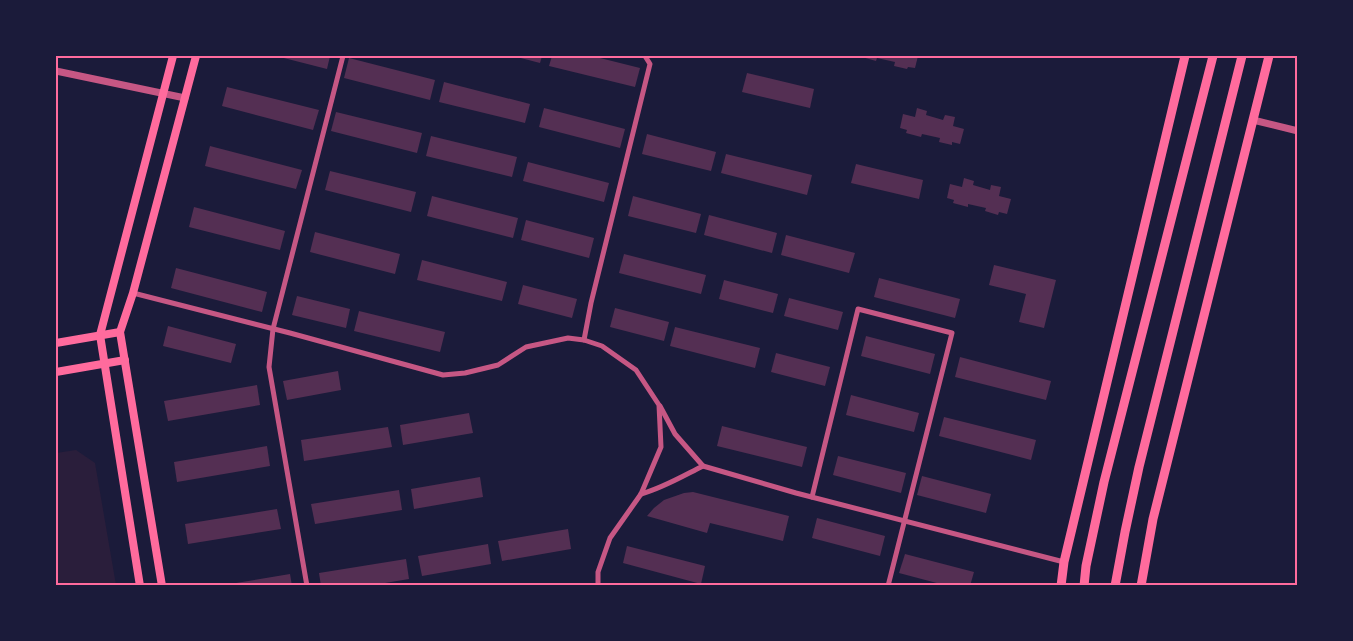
<svg xmlns="http://www.w3.org/2000/svg" width="1353" height="641" font-family="'Public Sans',sans-serif">
  <rect width="100%" height="100%" fill="#1b1b3a"/>
  <polygon fill="#2a1e3b" points="76,450 95,463 116,585 56,585 56,453"/>
  <g fill="#542f53">
    <polygon points="276,56 330,56 327,69"/>
    <polygon points="513,56 542,56 540,63"/>
    <polygon points="552,56 592,56 640,68 635,87 549,66"/>
    <polygon points="862,56 918,56 915,68 908,67 907,69 894,66 895,62 877,58 876,61 862,57"/>
    <polygon points="349,58 435,80 430,100 344,78"/>
    <polygon points="747,73 814,89 810,108 742,92"/>
    <polygon points="444,82 530,104 525,123 439,102"/>
    <polygon points="227,87 319,110 313,130 222,106"/>
    <polygon points="544,108 625,129 620,148 539,127"/>
    <polygon points="917,108 927,111 926,115 943,120 945,115 955,117 953,126 964,129 960,144 952,142 952,145 939,142 940,138 922,134 921,137 906,133 907,130 900,128 903,114 915,117"/>
    <polygon points="336,112 422,133 417,153 331,131"/>
    <polygon points="647,134 716,152 711,171 642,154"/>
    <polygon points="431,136 517,157 512,177 426,156"/>
    <polygon points="210,146 302,170 296,189 205,166"/>
    <polygon points="726,154 812,175 807,195 721,173"/>
    <polygon points="528,162 609,183 604,202 523,181"/>
    <polygon points="856,164 923,180 919,199 851,183"/>
    <polygon points="330,171 416,192 411,212 325,190"/>
    <polygon points="964,178 974,181 973,185 990,190 991,185 1001,187 999,196 1011,199 1007,214 999,212 998,215 985,211 986,208 968,204 968,207 953,203 954,200 947,198 950,184 962,187"/>
    <polygon points="432,196 518,218 513,238 427,216"/>
    <polygon points="633,196 701,214 696,233 628,216"/>
    <polygon points="194,207 285,231 280,250 189,227"/>
    <polygon points="709,215 777,233 772,253 704,235"/>
    <polygon points="526,220 594,238 589,258 521,240"/>
    <polygon points="315,232 400,254 395,274 310,252"/>
    <polygon points="786,235 855,253 849,273 781,255"/>
    <polygon points="624,254 706,275 701,294 619,273"/>
    <polygon points="422,260 507,282 502,301 417,280"/>
    <polygon points="994,265 1056,280 1044,328 1019,322 1026,294 989,285"/>
    <polygon points="176,268 267,292 262,312 171,288"/>
    <polygon points="879,278 960,299 955,318 874,297"/>
    <polygon points="724,280 778,294 773,313 719,299"/>
    <polygon points="523,285 577,299 572,318 518,304"/>
    <polygon points="297,296 350,309 346,328 292,315"/>
    <polygon points="789,298 843,312 838,330 784,316"/>
    <polygon points="615,308 669,322 664,341 610,327"/>
    <polygon points="359,311 445,332 440,352 354,331"/>
    <polygon points="168,326 236,344 231,363 163,346"/>
    <polygon points="675,327 760,348 755,368 670,346"/>
    <polygon points="866,336 935,354 930,374 861,356"/>
    <polygon points="776,353 830,367 825,386 771,372"/>
    <polygon points="960,357 1051,381 1046,400 955,377"/>
    <polygon points="338,371 341,390 287,400 283,381"/>
    <polygon points="257,385 260,405 168,421 164,401"/>
    <polygon points="851,395 919,413 914,432 846,415"/>
    <polygon points="469,413 473,433 403,445 400,425"/>
    <polygon points="944,417 1036,440 1031,460 939,436"/>
    <polygon points="722,426 807,447 802,467 717,446"/>
    <polygon points="388,427 392,447 304,461 301,440"/>
    <polygon points="267,446 270,466 177,482 174,462"/>
    <polygon points="838,456 906,473 901,493 833,475"/>
    <polygon points="922,476 991,494 986,513 917,495"/>
    <polygon points="480,477 483,497 414,509 411,489"/>
    <polygon points="399,490 402,510 315,524 311,504"/>
    <polygon points="693,492 789,516 783,541 710,523 707,533 647,516 654,508 664,500 684,493"/>
    <polygon points="277,509 281,529 188,544 185,524"/>
    <polygon points="817,518 885,536 880,556 812,538"/>
    <polygon points="568,529 571,549 502,561 498,541"/>
    <polygon points="488,544 491,564 422,576 418,556"/>
    <polygon points="627,546 705,566 701,584 623,563"/>
    <polygon points="905,554 974,572 970,586 948,586 899,573"/>
    <polygon points="406,559 409,579 367,586 321,586 319,573"/>
    <polygon points="290,574 292,586 230,586 230,584"/>
  </g>
  <g fill="none" stroke-linecap="round" stroke-linejoin="round">
    <g stroke="#c65784" stroke-width="5">
      <polyline points="133,293 290,333 443,375 465,373 498,365 526,347 568,338 584,340 602,346 636,370 659,405 661,447 641,494 610,538 598,572 598,586"/>
      <polyline points="584,340 591,303 650,64 645,56"/>
      <polyline points="660,406 675,434 703,466 796,493 1064,562"/>
      <path d="M641,494C663,488 683,476 703,466"/>
      <polyline points="812,497 858,309 952,333 888,586"/>
      <polyline points="307,586 269,367 273,329 343,56"/>
    </g>
    <g stroke="#c65784" stroke-width="7">
      <polyline points="56,71 185,98"/>
      <polyline points="1253,120 1298,131"/>
    </g>
    <g stroke="#ff6b9d" stroke-width="8">
      <polyline points="56,343 120,332"/>
      <polyline points="56,372 125,360"/>
      <polyline points="140,586 100,335 173,56"/>
      <polyline points="162,586 120,332 133,293 196,56"/>
    </g>
    <g stroke="#ff6b9d" stroke-width="9">
      <polyline points="1061,586 1064,562 1185,56"/>
      <polyline points="1084,586 1086,566 1104,482 1213,56"/>
      <polyline points="1115,586 1125,532 1139,467 1242,56"/>
      <polyline points="1141,586 1153,519 1269,56"/>
    </g>
  </g>
  <rect width="1353" height="641" fill="none" stroke="#1b1b3a" stroke-width="114"/>
  <rect x="57" y="57" width="1239" height="527" fill="none" stroke="#ff6b9d" stroke-width="2"/>
</svg>
